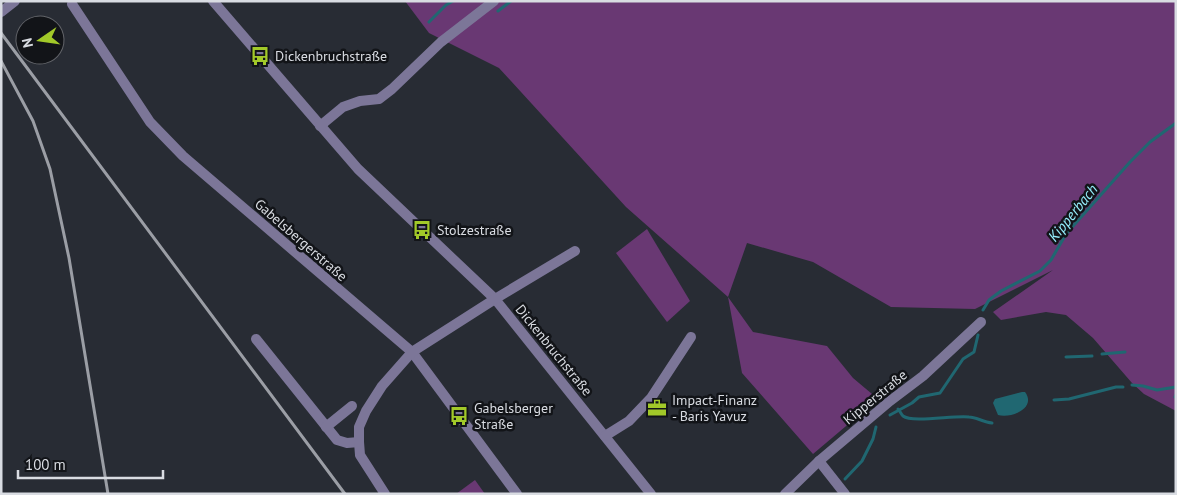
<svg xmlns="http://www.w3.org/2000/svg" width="1177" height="495" font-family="'PT Sans',sans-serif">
  <rect width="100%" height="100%" fill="#282c34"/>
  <g fill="#693873">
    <polygon points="405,1 1176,1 1176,411 1144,394 1132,383 1093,338 1066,315 1046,312 1001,320 993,312 1053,270 975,309 891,307 813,262 747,243 728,297 753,332 827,346 853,378 878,399 813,454 742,373 728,297 626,207 499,68 429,33"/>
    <polygon points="647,229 690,301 667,322 616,253"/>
    <polygon points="475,480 485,494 456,494"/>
  </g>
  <path fill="#206771" d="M1022,392H1025C1037,408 1011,419 998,415L993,403L995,399Z"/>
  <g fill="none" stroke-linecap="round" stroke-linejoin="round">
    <g stroke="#206771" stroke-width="3">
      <polyline points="498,11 511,1"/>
      <polyline points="429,22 446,5 453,1"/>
      <polyline points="983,310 989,300 1001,291 1040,271 1051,260 1066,234 1130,162 1150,142 1176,123"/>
      <polyline points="1102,354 1125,352"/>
      <polyline points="1066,357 1092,356"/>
      <polyline points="1132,385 1143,386 1157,390 1176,387"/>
      <polyline points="1175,397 1176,395"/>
      <polyline points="1054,400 1069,399 1116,387 1123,387"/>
      <path d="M898,409C900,411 901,414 903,416C912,423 955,415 969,417C976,417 983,422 992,423"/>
      <polyline points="890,415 912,403 919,397 940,393 963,359 974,352 978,335"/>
      <polyline points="845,479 862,461 873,439 876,427"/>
    </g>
    <g stroke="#7c7698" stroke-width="10">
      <polyline points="213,1 358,169 495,299 651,494"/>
      <polyline points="72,4 150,122 183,156 412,352 517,494"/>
      <polyline points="1,12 15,1"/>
      <polyline points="320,126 343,107 360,101 379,99 392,89 441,42 494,1"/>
      <polyline points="256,339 337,440 347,443 359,442"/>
      <polyline points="326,427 352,406"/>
      <polyline points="605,436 629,421 651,398 691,337"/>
      <polyline points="819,461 845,494"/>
      <polyline points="385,494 360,455 359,442 359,427 366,411 382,386 412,352 495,299 575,251"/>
      <polyline points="785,494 819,461 890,401 923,376 981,322"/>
    </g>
    <g stroke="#9b9ea5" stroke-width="3">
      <polyline points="1,33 345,494"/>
      <polyline points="1,61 33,121 50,169 69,258 108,494"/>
    </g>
  </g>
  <defs>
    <g id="bus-bare" transform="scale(1.5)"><path d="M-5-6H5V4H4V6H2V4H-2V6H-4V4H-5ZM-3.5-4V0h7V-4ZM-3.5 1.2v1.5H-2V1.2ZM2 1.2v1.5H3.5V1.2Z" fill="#a2c929" stroke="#121418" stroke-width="2.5" paint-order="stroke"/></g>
    <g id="office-bare" transform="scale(1.5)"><path d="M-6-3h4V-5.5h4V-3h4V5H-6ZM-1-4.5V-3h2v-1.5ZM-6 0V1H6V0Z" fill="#a2c929" stroke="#121418" stroke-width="2.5" paint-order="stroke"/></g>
  </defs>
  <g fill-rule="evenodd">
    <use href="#bus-bare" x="260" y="56"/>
    <use href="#bus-bare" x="422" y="230"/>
    <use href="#office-bare" x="657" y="408"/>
    <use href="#bus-bare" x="459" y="416"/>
  </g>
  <g text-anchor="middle" stroke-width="5" stroke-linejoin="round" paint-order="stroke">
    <g font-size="14" fill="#d9dce2" stroke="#121418" text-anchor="start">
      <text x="275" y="61">Dickenbruchstraße</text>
      <text x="437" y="235">Stolzestraße</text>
      <text x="672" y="405">Impact-Finanz<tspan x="672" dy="16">- Baris Yavuz</tspan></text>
      <text x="474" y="413">Gabelsberger<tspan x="474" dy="16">Straße</tspan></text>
    </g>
    <g font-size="14" fill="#d9dce2" stroke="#121418">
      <text transform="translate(301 240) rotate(41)" y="5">Gabelsbergerstraße</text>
      <text transform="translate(554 350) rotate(51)" y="5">Dickenbruchstraße</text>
      <text transform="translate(875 397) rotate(-39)" y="5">Kipperstraße</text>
    </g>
    <g font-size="15" font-style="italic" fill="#95effc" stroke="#121418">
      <text transform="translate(1073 213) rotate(-51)" y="5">Kipperbach</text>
    </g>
  </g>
  <rect width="1177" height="495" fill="none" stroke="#d9dce2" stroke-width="5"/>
  <g transform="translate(40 40) rotate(257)"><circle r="24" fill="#121418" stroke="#626469"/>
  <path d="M0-4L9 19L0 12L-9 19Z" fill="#a2c929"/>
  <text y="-8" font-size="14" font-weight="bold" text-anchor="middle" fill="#d9dce2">N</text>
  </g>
  <path d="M18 470v8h145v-8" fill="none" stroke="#d9dce2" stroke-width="2.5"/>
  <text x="25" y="470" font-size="15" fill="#d9dce2" stroke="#121418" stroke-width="4" paint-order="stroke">100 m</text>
</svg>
